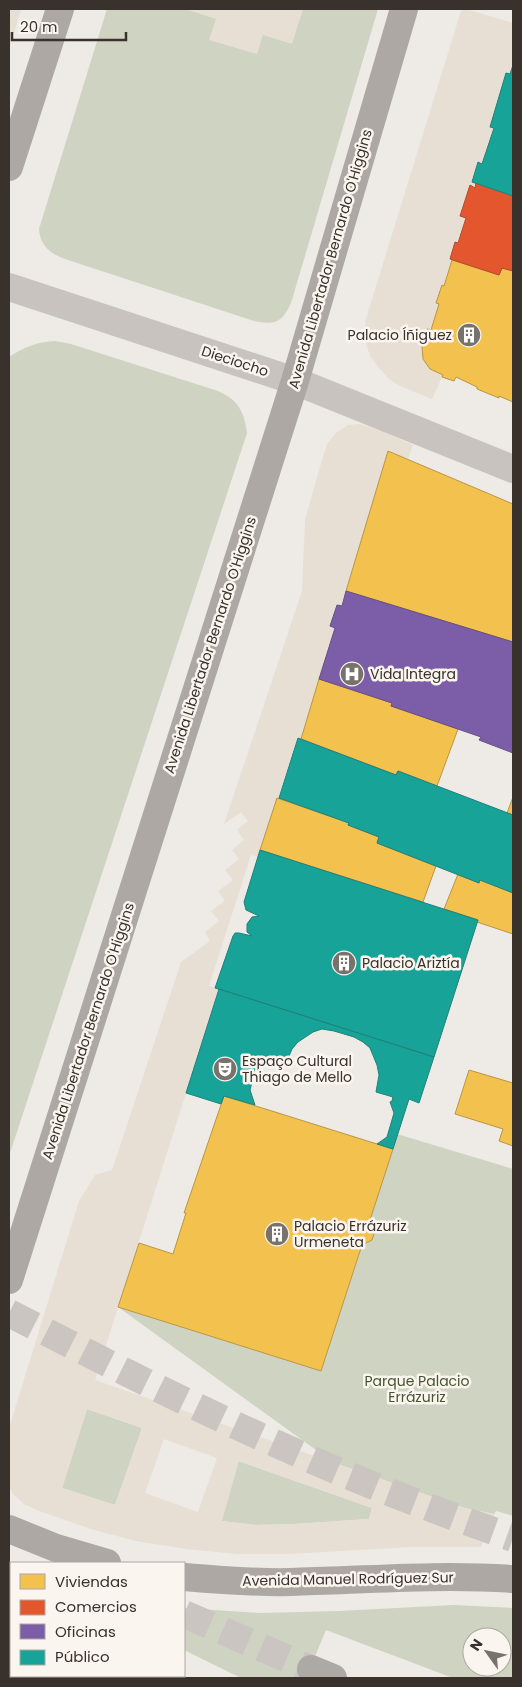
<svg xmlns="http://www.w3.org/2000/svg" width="522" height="1687" font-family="Poppins,sans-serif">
  <rect width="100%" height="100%" fill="#eeeae6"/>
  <g fill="#cfd3c1" fill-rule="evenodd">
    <path d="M107,9H378L291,303C282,323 275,325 254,321L65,259C51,254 40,246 39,229Z"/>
    <path d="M55,341L71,344L218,391C238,400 244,411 247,433L9,1156V357C24,347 37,342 55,341Z"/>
    <polygon points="397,1134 513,1169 513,1516 496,1511 494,1514 465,1508 334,1463 118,1307 321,1371 362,1245 372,1240 376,1228 370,1220"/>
    <polygon points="87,1409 142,1428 115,1505 62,1488"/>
    <polygon points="238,1461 372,1508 369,1519 294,1524 257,1525 221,1521"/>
    <path d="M454,1605L513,1608V1678H453L326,1630L306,1678H241L184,1650V1608L260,1613L339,1611ZM472,1637H502V1667H472Z"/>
  </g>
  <g fill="#e7dfd4" fill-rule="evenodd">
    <polygon points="9,9 21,9 9,50"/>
    <polygon points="185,9 303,9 292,44 263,35 257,54 209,40 216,19"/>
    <polygon points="462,10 469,10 513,23 513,65 482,164 478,163 472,182 476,183 475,188 470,186 460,216 466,218 458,243 455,242 450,259 452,260 444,286 442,286 437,302 439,304 431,330 427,329 424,339 425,341 422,346 423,359 430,369 443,375 432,399 400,386 389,379 379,368 370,356 366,343 365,322 460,14"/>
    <path d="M359,424L382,431L413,445L408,459L388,451L342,606L336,605L330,626L335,628L301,739L298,738L258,857L251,855L209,986L219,989L95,1380L465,1508L494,1514L481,1547H412L288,1554H237L186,1549L136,1541L94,1530L39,1511L24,1504L13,1494L9,1487V1428L79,1201L95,1175L112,1170L181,962L210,941L205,932L219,921L211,911L225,901L218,891L233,880L225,870L239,859L232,850L244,840L237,830L248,821L241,812L224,824L302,591L305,520L317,477L327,444L336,433L348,425ZM87,1409L142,1428L115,1505L62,1488ZM164,1439L217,1458L198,1512L145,1493ZM239,1461L372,1508L369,1519L294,1524L257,1525L222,1521Z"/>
  </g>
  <g fill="#f2c14e" stroke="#ba9644">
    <polygon points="452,260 499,275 502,268 513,271 513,402 499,396 499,398 477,389 477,387 456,377 454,381 442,377 443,375 430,369 423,359 422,346 425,341 424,340 427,329 431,330 439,304 436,303 442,285 444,286"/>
    <polygon points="388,451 513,504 513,642 346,591"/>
    <polygon points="319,679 392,703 391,706 458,729 437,786 398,771 396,775 301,739"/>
    <polygon points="513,797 513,815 507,813"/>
    <polygon points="277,798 349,823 348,825 379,837 377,843 436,866 423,902 260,850"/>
    <polygon points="458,874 479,883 480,880 513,893 513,934 477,922 478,920 444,909"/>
    <polygon points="469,1070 513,1083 513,1146 499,1141 503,1129 455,1114"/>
    <polygon points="224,1096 393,1149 370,1220 376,1228 372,1240 362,1245 321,1371 118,1307 139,1243 173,1254 186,1213 184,1213"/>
  </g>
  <polygon fill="#e4572e" stroke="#b14c2d" points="476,183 513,196 513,271 502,268 499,275 450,259 455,242 458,243 466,218 460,216 470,185 475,188"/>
  <polygon fill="#7b5ea7" stroke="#675082" points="346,591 513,642 513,753 479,740 481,737 391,706 392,703 319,679 335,628 330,626 337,605 342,606"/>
  <g fill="#17a398" stroke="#218178">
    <polygon points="513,65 513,196 472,182 478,162 482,164 494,128 490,127 506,73 510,74"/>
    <polygon points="298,738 396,775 398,771 513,815 513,893 480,880 479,883 377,843 379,837 348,825 349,823 279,798"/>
    <polygon points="260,850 478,920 434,1057 215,988 233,936 235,933 239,933 252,936 247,932 247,924 252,917 259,916 246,910 244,902"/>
    <polygon points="219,989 434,1057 419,1103 409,1099 393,1149 377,1144 387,1137 394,1113 390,1102 392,1101 393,1097 376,1092 379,1075 377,1065 370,1048 363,1042 354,1037 334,1031 322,1029 313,1032 298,1042 292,1049 286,1063 268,1058 267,1060 267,1063 262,1064 258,1068 255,1070 250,1090 255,1105 224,1096 221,1104 186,1093"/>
  </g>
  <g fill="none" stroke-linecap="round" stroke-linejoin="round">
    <g stroke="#cac5c1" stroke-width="28" stroke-dasharray="28 14" stroke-linecap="butt">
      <path d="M9,1313C101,1360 193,1407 288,1449C362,1483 437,1511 513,1538"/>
      <polyline points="184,1614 311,1669"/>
    </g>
    <polyline stroke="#c8c3be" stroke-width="28" points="9,287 295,381 513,469"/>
    <g stroke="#ada8a3" stroke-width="28">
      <polyline points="9,167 60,9"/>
      <polyline points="9,1280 295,381 404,9"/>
      <polyline points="9,1529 56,1548 107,1563"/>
      <path d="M184,1577C219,1580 255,1583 291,1582C365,1580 439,1574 513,1579"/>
      <polyline points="9,1599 11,1600"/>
      <polyline points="163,1676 168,1678"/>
    </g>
    <polyline stroke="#ada9a5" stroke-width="28" points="311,1669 333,1678"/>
  </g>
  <defs>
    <g id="building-disc" transform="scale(1.25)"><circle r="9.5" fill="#78726d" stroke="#faf5ee"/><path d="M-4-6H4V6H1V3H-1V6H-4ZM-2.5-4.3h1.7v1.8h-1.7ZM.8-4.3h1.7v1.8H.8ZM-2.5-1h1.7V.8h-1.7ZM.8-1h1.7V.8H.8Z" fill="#fff"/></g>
    <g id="hospital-disc" transform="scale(1.25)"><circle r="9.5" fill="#78726d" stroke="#faf5ee"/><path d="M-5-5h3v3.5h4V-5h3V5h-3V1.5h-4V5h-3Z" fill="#fff"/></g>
    <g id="theatre-disc" transform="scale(1.25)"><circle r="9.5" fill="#78726d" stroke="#faf5ee"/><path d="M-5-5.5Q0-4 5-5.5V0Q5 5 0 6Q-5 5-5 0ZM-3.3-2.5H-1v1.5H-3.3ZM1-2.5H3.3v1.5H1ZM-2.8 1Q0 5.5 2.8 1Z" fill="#fff"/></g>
  </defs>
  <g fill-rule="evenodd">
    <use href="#building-disc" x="469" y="335"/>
    <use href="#hospital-disc" x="352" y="674"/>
    <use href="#building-disc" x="344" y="963"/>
    <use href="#theatre-disc" x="225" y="1069"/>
    <use href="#building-disc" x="277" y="1234"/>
  </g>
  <g text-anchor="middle" stroke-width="5" stroke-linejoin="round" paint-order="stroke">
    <g font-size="14" fill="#39312c" stroke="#faf5ee">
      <text transform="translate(330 259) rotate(-74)" y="5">Avenida Libertador Bernardo O'Higgins</text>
      <text transform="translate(235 361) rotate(18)" y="5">Dieciocho</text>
      <text transform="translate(210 645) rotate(-72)" y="5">Avenida Libertador Bernardo O'Higgins</text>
      <text transform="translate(88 1031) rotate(-72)" y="5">Avenida Libertador Bernardo O'Higgins</text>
      <text transform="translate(348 1579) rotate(-1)" y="5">Avenida Manuel Rodríguez Sur</text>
    </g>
    <g font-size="14" fill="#39312c" stroke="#faf5ee" text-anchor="start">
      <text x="452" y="340" text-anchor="end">Palacio Íñiguez</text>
      <text x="370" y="679">Vida Integra</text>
      <text x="362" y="968">Palacio Ariztía</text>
      <text x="242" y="1066">Espaço Cultural<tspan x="242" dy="16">Thiago de Mello</tspan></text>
      <text x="294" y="1231">Palacio Errázuriz<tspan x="294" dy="16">Urmeneta</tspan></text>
    </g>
    <g font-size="14" fill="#475631" stroke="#faf5ee">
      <text x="417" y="1386">Parque Palacio<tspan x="417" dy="16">Errázuriz</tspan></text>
    </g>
  </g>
  <rect width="522" height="1687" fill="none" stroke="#39312c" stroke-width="20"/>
  <rect x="10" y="1562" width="175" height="115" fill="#faf5ee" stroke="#ada7a0"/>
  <rect x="20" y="1574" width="25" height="15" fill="#f2c14e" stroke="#ada7a0"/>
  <text x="55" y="1587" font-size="15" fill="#39312c">Viviendas</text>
  <rect x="20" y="1600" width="25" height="15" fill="#e4572e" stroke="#ada7a0"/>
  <text x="55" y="1612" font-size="15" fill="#39312c">Comercios</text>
  <rect x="20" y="1624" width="25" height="15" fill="#7b5ea7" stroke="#ada7a0"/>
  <text x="55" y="1637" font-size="15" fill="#39312c">Oficinas</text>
  <rect x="20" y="1650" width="25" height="15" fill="#17a398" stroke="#ada7a0"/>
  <text x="55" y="1662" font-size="15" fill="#39312c">Público</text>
  <g transform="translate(487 1652) rotate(303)"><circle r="24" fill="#faf5ee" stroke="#ada7a0"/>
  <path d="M0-4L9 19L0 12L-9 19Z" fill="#78726d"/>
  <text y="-8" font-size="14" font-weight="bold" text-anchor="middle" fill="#39312c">N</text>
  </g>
  <path d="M12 32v8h114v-8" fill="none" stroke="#39312c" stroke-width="2.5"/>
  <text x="20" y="32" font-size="15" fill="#39312c" stroke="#faf5ee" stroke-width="4" paint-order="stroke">20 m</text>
</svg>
